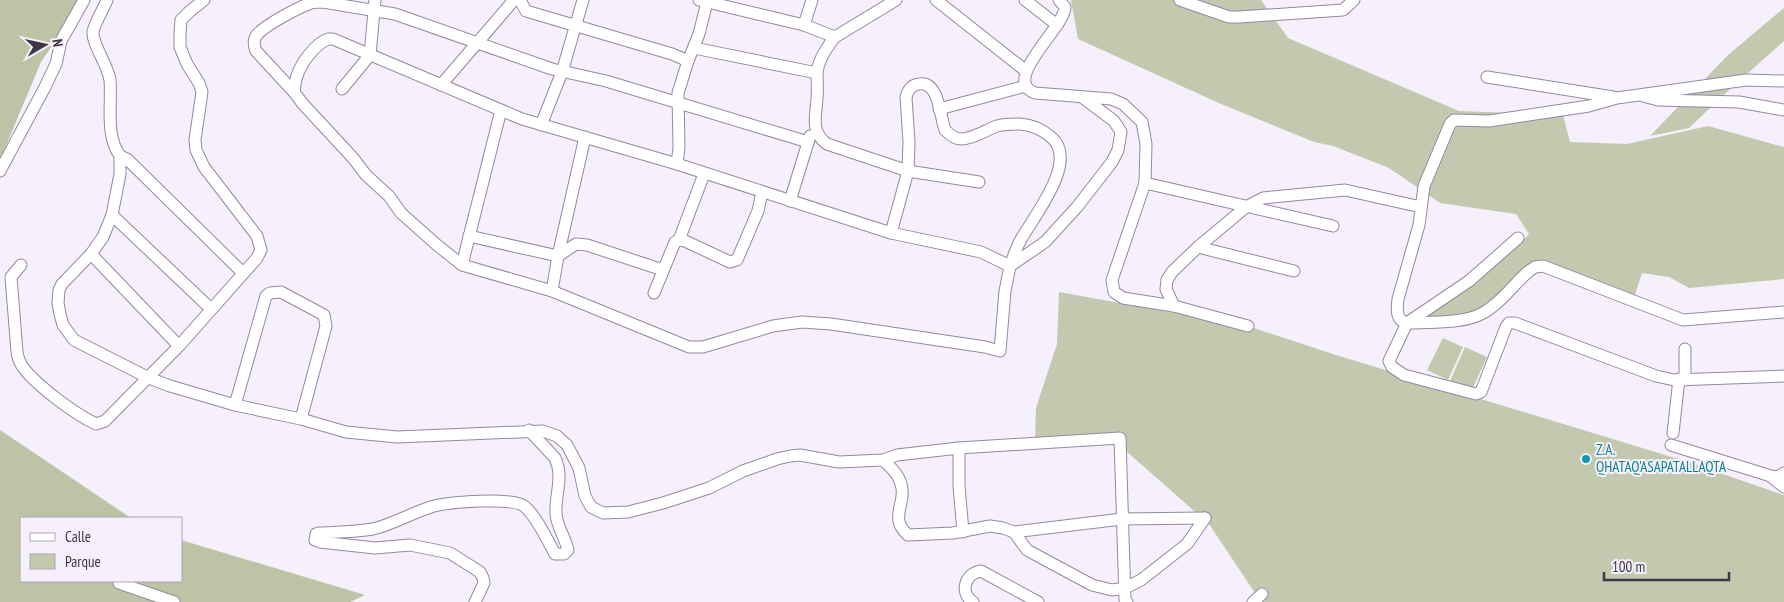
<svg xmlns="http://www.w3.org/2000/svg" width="1784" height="602" font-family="'PT Sans Narrow',sans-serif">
  <rect width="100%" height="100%" fill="#f6f0fc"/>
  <g fill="#c3c9af">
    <polygon points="1071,0 1261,0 1288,38 1459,111 1563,115 1570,142 1627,144 1708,126 1784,147 1784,279 1689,288 1669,277 1642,273 1634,298 1543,263 1479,309 1451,316 1425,318 1518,245 1529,234 1516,214 1440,203 1389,168 1333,146 1314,142 1221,104 1078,39"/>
    <polygon points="1784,8 1784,41 1728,91 1689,128 1650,136 1728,55"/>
    <polygon points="1059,292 1248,326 1336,355 1685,461 1784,495 1784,602 1261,602 1209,524 1118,444 1035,440 1036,408 1057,344"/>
    <polygon points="1443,338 1463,347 1448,380 1427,370"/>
    <polygon points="1465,347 1487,357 1472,390 1450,381"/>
  </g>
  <g fill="#bcc4a5">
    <polygon points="0,0 83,0 41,62 0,160"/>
    <polygon points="0,430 131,518 21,518 21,581 181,581 181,540 365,595 350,602 0,602"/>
  </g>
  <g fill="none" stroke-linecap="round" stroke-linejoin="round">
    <g stroke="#9686a3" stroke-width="13">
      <g id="minor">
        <path d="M107,0C104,8 94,24 93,32C92,44 108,65 110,80C112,105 105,135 120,156"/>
        <polyline points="520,0 526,11 672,54 688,61"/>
        <polyline points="699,0 804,25 835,37"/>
        <path d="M896,0L835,37C827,47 817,62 817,75C817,83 818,91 817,98C816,117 810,131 827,144L908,171L909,142L906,97C908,90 911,85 919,84C939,80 940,117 945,130C949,134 955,139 961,139C973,139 986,130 997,126C1004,124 1013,124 1020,124C1032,125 1042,129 1051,137C1080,161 1033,217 1020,241C1016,249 1013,258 1010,266L1045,242L1077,207L1112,162L1118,150L1121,132L1114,121L1082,97"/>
        <polyline points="936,0 1026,71"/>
        <polyline points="1025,0 1057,25"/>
        <path d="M1059,0L1065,7C1066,26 1000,80 1035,93L1111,99L1123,104L1142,122L1146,144L1145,183L1112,280L1114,292L1123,298L1174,306L1248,326"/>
        <polyline points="1180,0 1229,17 1239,17 1343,10 1354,0"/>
        <polyline points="804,25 812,0"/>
        <path d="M328,39H333L522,119L677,164L891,233L981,252L1010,266L1005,291L1000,351L985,347L831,324L802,322L773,326L703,347H689L552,291L462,265L437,245L401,213L389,196L366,175L353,158L303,104L294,92C295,87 295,81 297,76C301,63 315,44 328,39Z"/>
        <polyline points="694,48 817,73"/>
        <polyline points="1487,77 1613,97"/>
        <path d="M1784,81L1746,80L1617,98L1589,106L1489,121L1454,120L1450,124L1424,186L1419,225L1398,299C1397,308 1395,320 1407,323C1428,322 1464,324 1483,313C1501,303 1514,284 1529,271L1535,267L1543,266L1683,320L1784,312"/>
        <polyline points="441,85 514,0"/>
        <polyline points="342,89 370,55 375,0"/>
        <path d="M294,92L256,51C254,46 253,41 256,36C263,26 299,7 311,3C315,2 319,2 323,2L395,14L552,69L606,81L808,142"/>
        <polyline points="1643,96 1658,100 1739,102 1784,110"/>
        <polyline points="939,109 1026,86"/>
        <polyline points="541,125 562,72 583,0"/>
        <polyline points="677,164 679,148 678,93 688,61 699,34 707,2"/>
        <polyline points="0,171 44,89 56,64 61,41 84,0"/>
        <polyline points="1145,183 1333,226"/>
        <polyline points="790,201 810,136"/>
        <polyline points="112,215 211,309"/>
        <polyline points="891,233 908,171 979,182"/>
        <polyline points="469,236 558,256 585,137"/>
        <polyline points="1518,238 1469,281 1407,323 1389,361 1392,367 1404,375 1476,394 1481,392 1506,327 1509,323 1515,323 1656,376 1674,380 1784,376"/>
        <polyline points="679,240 704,174"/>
        <polyline points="1198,247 1294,271"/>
        <polyline points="91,254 179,346"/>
        <path d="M21,265L11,277L17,352C18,359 20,364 25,370C40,388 75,414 96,424L105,421L179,346L257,258L261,250L257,236L204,167L196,150L195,140L202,92L199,83L187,64L180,47V33L181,20L189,12L204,0"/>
        <polyline points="462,265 501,110"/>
        <polyline points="243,273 127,159 120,156 120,174 112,215 103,237 91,254 62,284 59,290 58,303 60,314 63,325 74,340 149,378 170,386 235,405 301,419 346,432 397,437 543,431 557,436 567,445 579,468 585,496 591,507 603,513 628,512 663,503 709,488 743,471 777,459 790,456 800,455 839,462 883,460 897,455 959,448 1120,438 1125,600 1127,602"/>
        <polyline points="552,291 558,256 576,244 587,245 663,270"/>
        <polyline points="654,293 675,242 679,240 685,241 730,262 737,260 758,211 762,192"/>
        <polyline points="1174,306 1166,289 1167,280 1172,272 1198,247 1246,207 1263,198 1345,190 1421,207"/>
        <polyline points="1685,349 1685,380"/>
        <polyline points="235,405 266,296 270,293 281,292 324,315 326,326 301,419"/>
        <polyline points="1673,433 1679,379"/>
        <polyline points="1671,445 1774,477 1780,476 1784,473"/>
        <polyline points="959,448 959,486 963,532"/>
        <path d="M883,460C889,466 897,472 900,481C909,502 887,517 908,535L953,533L990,526L1003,528L1014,532L1027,550L1092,585L1112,590L1125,588L1141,580L1187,544L1205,518"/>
        <polyline points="1770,476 1784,487"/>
        <polyline points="1014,532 1122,519 1205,518"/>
        <polyline points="119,583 174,602"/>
        <path d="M475,602L484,583L483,578L480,572L450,553L410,545L375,548L320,542L315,540L316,534L319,533C337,532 355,532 373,529C394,524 413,512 434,506C450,502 511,497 524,506C535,514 548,541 555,554H564L568,550C565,537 556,525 556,513C555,493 564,477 555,458L529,430"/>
        <path d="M973,602C959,593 965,573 981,571L1038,602"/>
        <polyline points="1253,602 1262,594"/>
      </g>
    </g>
    <use href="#minor" stroke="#fff" stroke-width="11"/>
  </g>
  <circle fill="#0f9aa8" stroke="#f6f0fc" stroke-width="2" cx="1586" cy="459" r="5"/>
  <g text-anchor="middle" stroke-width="4" stroke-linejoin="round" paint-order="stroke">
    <g font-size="15" fill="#0d838f" stroke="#f6f0fc" text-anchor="start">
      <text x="1596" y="455">Z.A.<tspan x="1596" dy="17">QHATAQ'ASAPATALLAQTA</tspan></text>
    </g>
  </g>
  <rect x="20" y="517" width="162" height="65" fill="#f6f0fc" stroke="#ada6b2"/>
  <rect x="30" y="533" width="25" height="8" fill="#ffffff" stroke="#ada6b2"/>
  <text x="65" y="542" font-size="15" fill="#3f3844">Calle</text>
  <rect x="30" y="554" width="25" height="15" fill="#c3c9af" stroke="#ada6b2"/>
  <text x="65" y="567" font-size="15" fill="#3f3844">Parque</text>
  <g transform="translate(45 45) rotate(81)" stroke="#f6f0fc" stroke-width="4" paint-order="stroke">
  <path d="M0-4L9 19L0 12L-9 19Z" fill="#3f3844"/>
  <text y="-8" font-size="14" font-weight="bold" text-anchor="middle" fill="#3f3844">N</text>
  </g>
  <path d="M1604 572v8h125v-8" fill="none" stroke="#3f3844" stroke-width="2.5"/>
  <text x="1612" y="572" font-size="15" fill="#3f3844" stroke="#f6f0fc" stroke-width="4" paint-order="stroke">100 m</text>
</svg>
